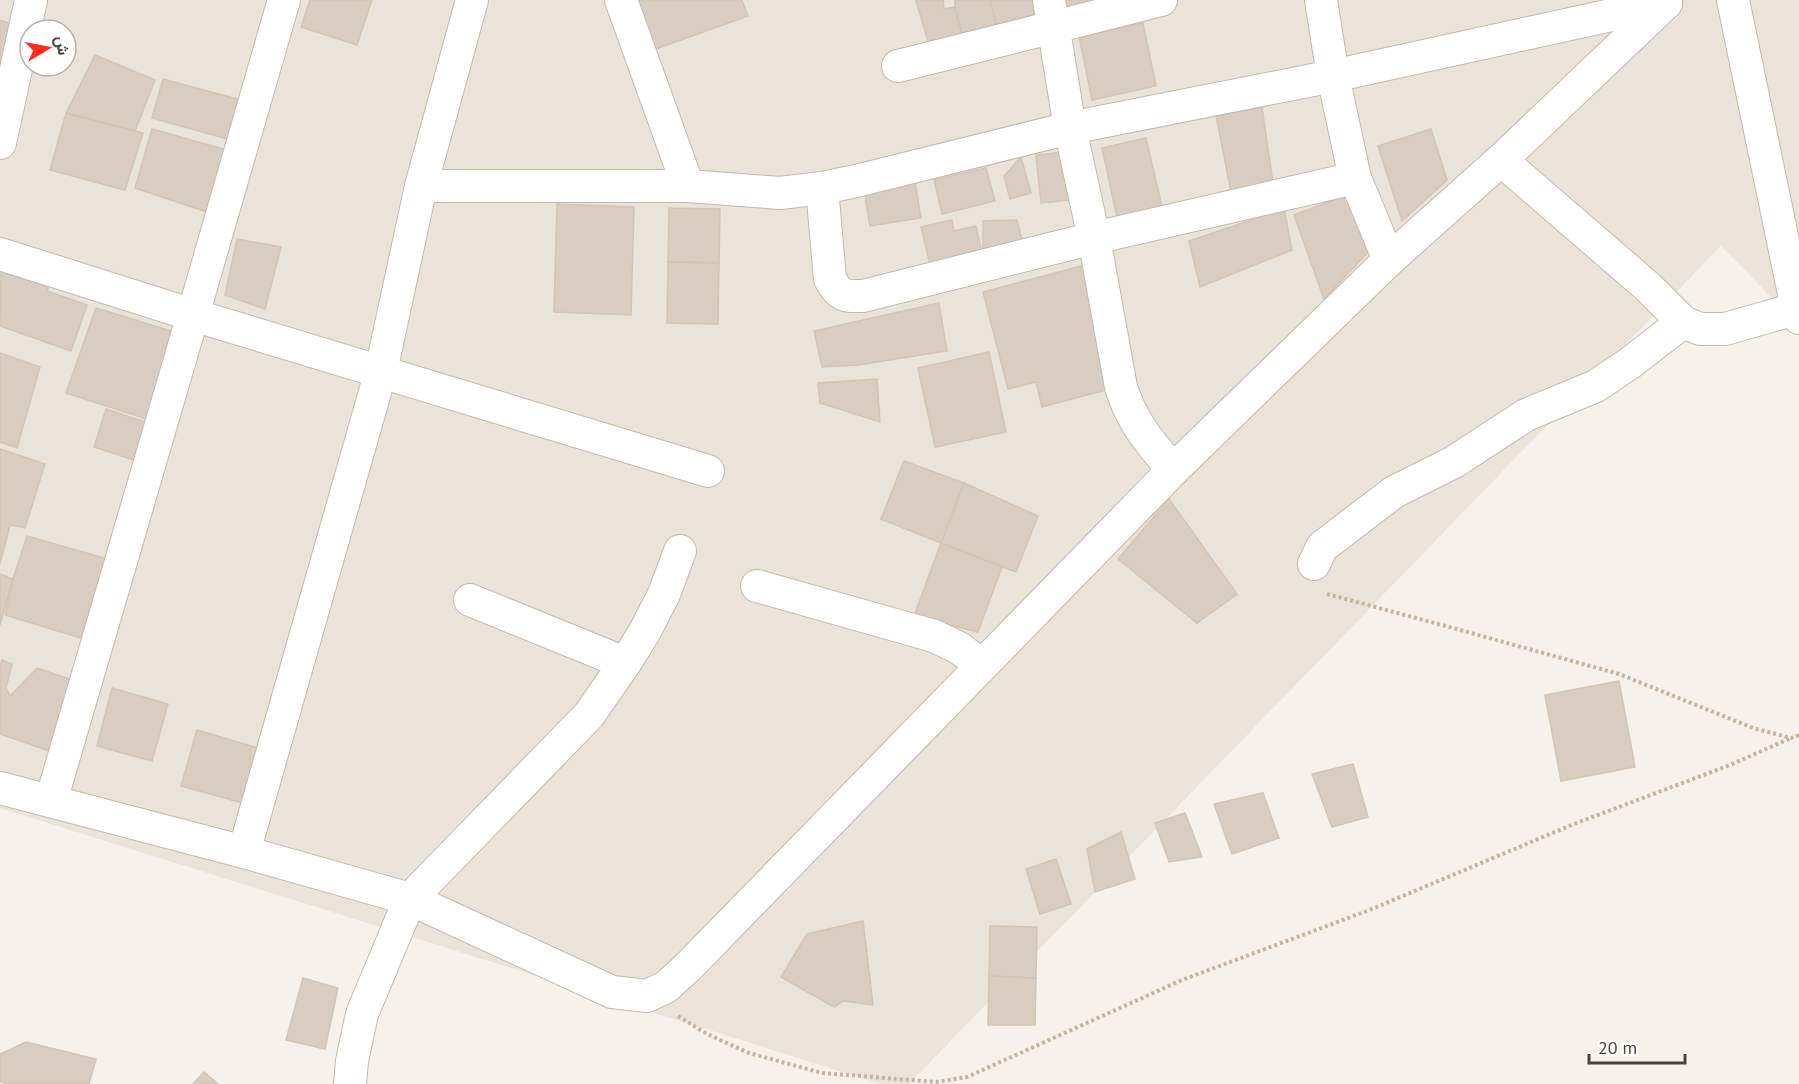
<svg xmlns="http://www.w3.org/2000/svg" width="1799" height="1084" font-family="'PT Sans',Vazirmatn,sans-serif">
  <rect width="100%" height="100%" fill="#f6f2eb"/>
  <path fill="#eae3d9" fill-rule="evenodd" d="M0,0H1799V326L1721,246L909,1084H881L0,808ZM30,30H66V66H30Z"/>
  <g fill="#d8cdc0" stroke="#d4c4b2" stroke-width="1.5">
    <polygon points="310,0 372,0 357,45 301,27"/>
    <polygon points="635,0 742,0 748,16 653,50"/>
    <polygon points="919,0 943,0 944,9 955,7 963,39 931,51 916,1"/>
    <polygon points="955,0 990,0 997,26 963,39 955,7"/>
    <polygon points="990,0 1048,0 1051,12 997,26"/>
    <polygon points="1066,0 1101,0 1067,9"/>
    <polygon points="0,20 18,26 0,71"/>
    <polygon points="1143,23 1156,86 1092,100 1079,36"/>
    <polygon points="95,55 155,80 135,131 66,113"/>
    <polygon points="163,79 241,100 231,140 152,118"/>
    <polygon points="1262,107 1273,184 1231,192 1216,115"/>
    <polygon points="66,113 143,133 125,190 50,170"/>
    <polygon points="152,129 227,150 210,213 135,188"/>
    <polygon points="1431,129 1447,180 1402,221 1378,146"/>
    <polygon points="1146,138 1163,211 1118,222 1102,148"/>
    <polygon points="1064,152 1069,200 1041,203 1036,155"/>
    <polygon points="1021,157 1031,193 1010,199 1004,176"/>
    <polygon points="986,168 995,201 942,214 934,180"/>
    <polygon points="915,182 921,218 870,226 864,190"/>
    <polygon points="1347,195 1369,251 1324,299 1294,215"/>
    <polygon points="557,204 634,207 631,315 554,312"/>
    <polygon points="669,208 720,209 719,263 668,262"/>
    <polygon points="1284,209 1292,250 1200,287 1189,241"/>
    <polygon points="952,220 954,231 976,226 983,257 931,269 921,227"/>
    <polygon points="1017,220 1023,244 983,257 983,221"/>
    <polygon points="237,239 281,247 265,309 225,295"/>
    <polygon points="668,262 719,263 718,324 667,323"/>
    <polygon points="1089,264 1121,386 1042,407 1036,382 1008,389 983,292"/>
    <polygon points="1,271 22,279 30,274 51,281 47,291 87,305 71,351 0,326"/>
    <polygon points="939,303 947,351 858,365 822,367 814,331"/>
    <polygon points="96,308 181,334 156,422 66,393"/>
    <polygon points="989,352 1006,432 935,447 918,368"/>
    <polygon points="0,353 40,367 17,448 0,442"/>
    <polygon points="877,379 880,422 820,403 818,383"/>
    <polygon points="106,409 157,426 146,464 94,447"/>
    <polygon points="0,449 45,464 25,528 10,525 0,564"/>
    <polygon points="904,461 964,483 941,543 881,519"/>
    <polygon points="964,483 1038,516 1016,572 941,543"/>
    <polygon points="1169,499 1237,594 1197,623 1118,559"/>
    <polygon points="27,536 121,563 91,641 5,615 13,579"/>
    <polygon points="941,543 1002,567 978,632 914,616"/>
    <polygon points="0,574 13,579 0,625"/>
    <polygon points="2,660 12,664 6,688 10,696 37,668 85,684 64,756 0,734 0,667"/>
    <polygon points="1619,681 1635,767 1561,781 1545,695"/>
    <polygon points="112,688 168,704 152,761 97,746"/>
    <polygon points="197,730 262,749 243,803 181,786"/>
    <polygon points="1353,764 1368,817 1332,827 1312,774"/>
    <polygon points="1263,793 1279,838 1232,854 1214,804"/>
    <polygon points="1185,813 1202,857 1169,862 1155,823"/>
    <polygon points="1121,832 1135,879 1095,892 1087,849"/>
    <polygon points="1056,859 1071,904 1040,914 1026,869"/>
    <polygon points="863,921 873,1005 843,1001 834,1007 781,977 807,934"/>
    <polygon points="990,926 1037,927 1036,978 989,976"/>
    <polygon points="989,976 1036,978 1035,1025 988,1025"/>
    <polygon points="303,978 338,988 325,1049 286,1040"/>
    <polygon points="26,1042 96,1059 89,1084 9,1084 0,1082 0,1054"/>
    <polygon points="204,1072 218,1084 193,1084"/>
  </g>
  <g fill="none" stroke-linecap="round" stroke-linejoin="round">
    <g stroke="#c2b9ad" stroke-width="34">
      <g id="street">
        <polyline points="621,0 688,186"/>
        <path d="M1049,0L1070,128L1094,238L1121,387C1132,423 1150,442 1173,470"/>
        <polyline points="1321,0 1333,76 1355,178"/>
        <polyline points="1733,0 1799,318"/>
        <polyline points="898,66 1161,0"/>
        <polyline points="0,143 31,0"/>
        <polyline points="1501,160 1648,287 1683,322 1700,329 1725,329 1799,308"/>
        <polyline points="421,186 688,186 780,193 822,188 856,181 1070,128 1333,76 1666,3"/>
        <path d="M822,188L830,279C840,297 844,296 863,296L1094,238L1355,178L1389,260"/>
        <polyline points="0,254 193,315 708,471"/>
        <polyline points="1314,564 1322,547 1394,492 1454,462 1526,415 1596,386 1630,363 1683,322"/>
        <polyline points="757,586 934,636 959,648 981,665"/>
        <polyline points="470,600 625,663"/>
        <polyline points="0,788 244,852 410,899 612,992 647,996 666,987 688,967 1173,470 1389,260 1501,160 1666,3"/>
        <polyline points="51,801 193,315 284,0"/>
        <polyline points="244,852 381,371 421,186 472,0"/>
        <polyline points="350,1084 352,1061 362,1014 410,899 589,715 625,663 644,633 664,594 680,551"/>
      </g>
    </g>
    <g stroke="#c5b49d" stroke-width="4" stroke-dasharray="3 3" stroke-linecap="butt">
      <polyline points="1327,594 1453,628 1619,674 1753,728 1791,738 1799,735"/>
      <polyline points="678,1016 707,1034 749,1053 822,1073 936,1082 967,1077 1182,980 1367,911 1574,824 1730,765 1791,738"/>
    </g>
    <use href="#street" stroke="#fff" stroke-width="32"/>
  </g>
  <g transform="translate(48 48) rotate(80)"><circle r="28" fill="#ffffff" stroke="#b7b3af" stroke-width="1.5"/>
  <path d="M0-4.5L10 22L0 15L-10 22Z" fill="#ff2a19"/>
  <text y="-9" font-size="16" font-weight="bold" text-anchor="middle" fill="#4b4238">ش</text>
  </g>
  <path d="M1589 1054v9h96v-9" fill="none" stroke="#4b4238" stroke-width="3"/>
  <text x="1598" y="1054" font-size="18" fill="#4b4238" stroke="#ffffff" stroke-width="4.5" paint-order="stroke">20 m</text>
</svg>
